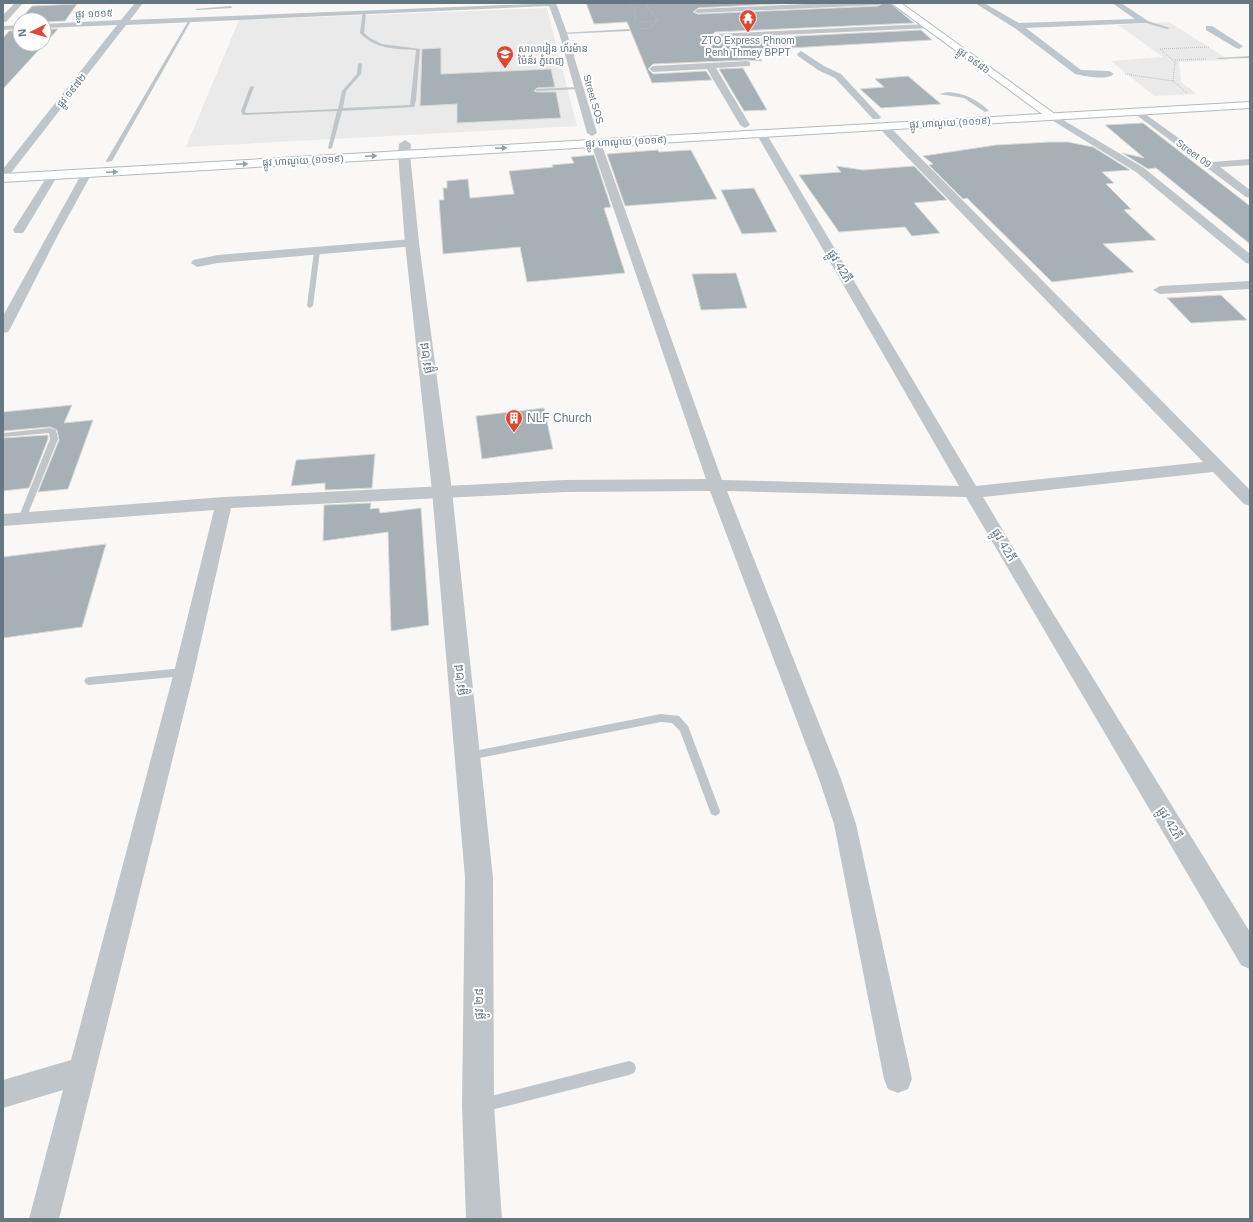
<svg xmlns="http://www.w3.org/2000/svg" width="1253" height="1222" font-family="Helvetica,'Noto Sans Khmer',sans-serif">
  <rect width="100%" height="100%" fill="#f9f8f6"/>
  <g fill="#e9eae9">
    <polygon points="547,8 577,126 186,147 239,20"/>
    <polygon points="1169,22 1229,60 1179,62 1181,82 1197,94 1154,96 1111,61 1163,57 1118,25"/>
  </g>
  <g fill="#a7b1b5" stroke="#dadad8">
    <polygon points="586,3 794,3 698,8 693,12 698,14 878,6 883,3 890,3 914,23 715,32 710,37 715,40 921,30 932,40 755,50 762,61 747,60 653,64 648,69 653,74 706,71 712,80 652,83 627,22 594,24"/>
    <polygon points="77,4 65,21 44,22 44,20 20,20 20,24 16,24 32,6"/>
    <polygon points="44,29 58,29 3,89 3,38 9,31 20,30 20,44 44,44"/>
    <polygon points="441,48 441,74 551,69 555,87 537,88 534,91 537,92 556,92 561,118 457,123 457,104 420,106 422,49"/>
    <polygon points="743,68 767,110 744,111 719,69"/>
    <polygon points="908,76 941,104 881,108 860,89 884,87 875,79"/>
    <polygon points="1143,123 1250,206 1250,244 1156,168 1148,169 1122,153 1144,158 1105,125"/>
    <polygon points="1050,142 1068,142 1093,147 1130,170 1102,172 1114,183 1106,184 1131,209 1124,210 1156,240 1103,244 1134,272 1052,282 967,198 963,199 929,165 933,164 923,156 996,145"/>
    <polygon points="658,150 659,152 691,150 717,199 625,206 607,154"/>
    <polygon points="594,155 611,207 604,208 625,273 527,282 520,247 443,254 439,200 444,200 443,188 447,188 447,181 468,179 470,198 514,194 509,171 553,167 552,165 574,163 571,157"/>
    <polygon points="836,166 863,170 914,166 947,200 914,203 940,233 912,236 905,227 839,232 799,175 841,172"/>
    <polygon points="754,188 777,232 742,234 721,190"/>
    <polygon points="736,273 747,308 701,310 692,274"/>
    <polygon points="1221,295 1247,320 1191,323 1167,298"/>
    <polygon points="72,405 64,423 93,420 68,489 38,492 59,440 57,430 50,427 3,431 3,412"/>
    <polygon points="544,408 553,449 482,459 476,416"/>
    <polygon points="48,435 48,439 29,488 3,491 3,438"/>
    <polygon points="375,454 372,488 325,490 325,483 291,486 296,460"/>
    <polygon points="371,503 370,509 379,508 380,513 421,508 429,625 391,631 388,532 323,541 324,505"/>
    <polygon points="106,544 82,627 3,638 3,557"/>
  </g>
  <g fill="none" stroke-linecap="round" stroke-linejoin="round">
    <g stroke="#b2b9bc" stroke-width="2">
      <polygon id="secondary" points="891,3 901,3 1059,117 1057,119 1049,119"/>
    </g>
    <g stroke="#b3b9bc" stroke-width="2">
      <polygon id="primary" points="1250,102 1250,108 3,182 3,174"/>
    </g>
    <g stroke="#babec0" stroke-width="1" stroke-dasharray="1 1" stroke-linecap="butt">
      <polyline points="628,3 635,10 636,19 634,20"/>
      <polyline points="647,3 647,6 658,21"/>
      <polyline points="639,22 658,21"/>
      <polyline points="641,29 649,28 658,21"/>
      <polyline points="1160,49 1209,47"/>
      <polyline points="1160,49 1175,62 1173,81"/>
      <polyline points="1175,60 1206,59"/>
      <polyline points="1125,74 1173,81 1187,93"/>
    </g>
    <g fill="#bfc5c8" fill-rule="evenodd">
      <polygon points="231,6 232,8 197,10 195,9"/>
      <path d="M363,11L366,12L364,33L370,38L382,44L420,49L416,100L414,107L342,111L332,148L330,149L328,148L337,111L243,115L241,111L250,87L252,86L254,87L245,111L246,113L338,109L342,91L357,74L358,64L360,63L362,64L361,74L346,91L343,108L410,105L416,50C395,49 375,49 360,33Z"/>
      <polygon points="190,18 192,19 112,161 107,162 106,161"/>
      <polygon points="1143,20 1145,20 1170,28 1167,29 1143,22"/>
      <polygon points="629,29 630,31 563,34 561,33"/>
      <polygon points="1250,56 1250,58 1219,59 1217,58"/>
      <polygon points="579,87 581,89 537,91 535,90 537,89"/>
      <path d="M948,92C964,93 978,100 989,111L985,112L964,98L939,94Z"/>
      <polygon points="317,249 320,251 313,306 310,308 307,306 314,251"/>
      <polygon points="50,428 56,430 58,439 26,519 25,521 19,521 18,519 50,439 49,433 3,437 3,433"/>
      <polygon points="184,668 187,669 189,672 187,675 184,676 89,685 86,684 84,681 86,678 89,677"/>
      <polygon points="661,714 679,716 688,726 720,811 719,814 715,816 711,814 680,731 672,723 661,722 469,760 465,759 464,756 465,753 469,752"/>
      <polygon points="629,1061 634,1063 636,1068 634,1073 629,1075 483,1112 478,1110 476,1105 478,1100 483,1098"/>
    </g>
    <g fill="#bfc5c8" fill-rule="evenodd">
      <polygon points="15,3 23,3 6,22 3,22 3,15"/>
      <polygon points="135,3 143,3 130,20 556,3 567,33 597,133 592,136 587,133 559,33 549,6 126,25 7,178 3,179 3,169 117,25 44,28 44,24 121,20"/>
      <polygon points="826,3 882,3 878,5 698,13 694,11 698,9"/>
      <path d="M975,3H984L1019,23L1135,19L1112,3H1121L1148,21L1144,23L1026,28L1081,70L1109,71L1114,74C1106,81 1084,76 1075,74L1016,29Z"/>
      <polygon points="927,24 931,26 930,28 715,38 711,36 715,34"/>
      <polygon points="20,25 20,29 3,30 3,26"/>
      <polygon points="1206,26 1212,26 1243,46 1239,49 1236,48 1206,30"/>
      <polygon points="801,51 824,66 841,74 879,115 881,117 879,119 873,119 835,78 818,70 798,56 797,54"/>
      <polygon points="747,61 750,62 750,66 716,68 750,125 745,128 740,125 707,69 653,72 649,69 653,66"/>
      <polygon points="1138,109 1212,162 1250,159 1250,165 1220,167 1250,190 1250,198 1246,197 1135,114 1133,112"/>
      <polygon points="1053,114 1144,168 1250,254 1250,264 1246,263 1136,172 1050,119 1048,117 1050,115"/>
      <polygon points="883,123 887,124 1250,490 1250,506 1244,504 1213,472 983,497 1038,589 1250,932 1250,969 1241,965 966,497 727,491 841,779 856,824 912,1079 908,1089 898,1093 888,1089 884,1079 834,824 819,779 710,491 565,492 231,508 194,672 59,1219 29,1219 63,1090 3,1108 3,1080 71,1060 174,672 214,510 3,526 3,514 224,497 565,480 706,479 591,143 596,140 601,143 722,480 959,486 756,133 761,130 766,133 976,486 1203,462 879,128 878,126"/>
      <polygon points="87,170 92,173 59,233 10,329 8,332 3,333 3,316 82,173"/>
      <polygon points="53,172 58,175 25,230 23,233 15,233 13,230 48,175"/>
      <polygon points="412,239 416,240 418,243 416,246 218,263 197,267 191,263 193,260 218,255"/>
      <polygon points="1250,281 1250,289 1160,294 1153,290 1160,286"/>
    </g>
    <polygon fill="#bfc5c8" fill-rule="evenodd" points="405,140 411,144 410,154 419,243 452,491 493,878 494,1106 502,1219 466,1219 462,1106 465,878 432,491 405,243 398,154 399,144"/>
    <use href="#secondary" fill="#fff" fill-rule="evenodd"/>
    <use href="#primary" fill="#fff" fill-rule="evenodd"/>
  </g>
  <defs><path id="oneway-solid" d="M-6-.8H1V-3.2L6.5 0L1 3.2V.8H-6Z"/></defs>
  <g fill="#93a0a6">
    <use href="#oneway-solid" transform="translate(501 148) rotate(-3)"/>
    <use href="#oneway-solid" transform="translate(371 156) rotate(-3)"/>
    <use href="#oneway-solid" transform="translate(242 164) rotate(-3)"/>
    <use href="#oneway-solid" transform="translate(112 172) rotate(-3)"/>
  </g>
  <defs>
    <g id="temple-pin" transform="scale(0.9)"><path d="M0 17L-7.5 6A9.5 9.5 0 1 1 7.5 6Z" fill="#dc4833" stroke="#fff"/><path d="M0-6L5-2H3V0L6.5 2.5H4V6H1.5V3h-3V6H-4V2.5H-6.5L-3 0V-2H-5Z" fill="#fff"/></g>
    <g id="school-pin" transform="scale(0.9)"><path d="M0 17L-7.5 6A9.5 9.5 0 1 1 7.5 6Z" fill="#dc4833" stroke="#fff"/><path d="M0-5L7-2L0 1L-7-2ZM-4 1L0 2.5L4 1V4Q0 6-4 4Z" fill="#fff"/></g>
    <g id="building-pin" transform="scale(0.9)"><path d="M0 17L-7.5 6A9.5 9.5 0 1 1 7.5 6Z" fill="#dc4833" stroke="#fff"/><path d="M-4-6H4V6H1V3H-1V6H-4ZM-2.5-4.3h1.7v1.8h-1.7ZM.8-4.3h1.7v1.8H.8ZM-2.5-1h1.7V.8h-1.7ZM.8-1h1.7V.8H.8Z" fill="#fff"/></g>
  </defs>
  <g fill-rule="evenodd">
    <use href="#temple-pin" x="748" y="18"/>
    <use href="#school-pin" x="505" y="54"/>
    <use href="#building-pin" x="514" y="418"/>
  </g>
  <g text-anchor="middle" stroke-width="4" stroke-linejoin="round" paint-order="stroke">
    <g font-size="10" fill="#657780" stroke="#fff">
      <text transform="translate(94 13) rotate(-2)" y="4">ផ្លូវ ១០១៥</text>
      <text transform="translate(974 60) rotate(36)" y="4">ផ្លូវ ១៩៨៦</text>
      <text transform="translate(71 90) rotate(-51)" y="4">ផ្លូវ ១៩៧២</text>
      <text transform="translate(594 99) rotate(74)" y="4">Street SOS</text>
      <text transform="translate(950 122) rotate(-3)" y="4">ផ្លូវ ហាណូយ (១០១៩)</text>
      <text transform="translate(626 141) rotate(-3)" y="4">ផ្លូវ ហាណូយ (១០១៩)</text>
      <text transform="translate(1194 153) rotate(36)" y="4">Street 09</text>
      <text transform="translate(303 160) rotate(-3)" y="4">ផ្លូវ ហាណូយ (១០១៩)</text>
    </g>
    <g font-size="10" fill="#657780" stroke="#fff">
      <text x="748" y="44">ZTO Express Phnom<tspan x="748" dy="12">Penh Thmey BPPT</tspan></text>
      <text x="518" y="52" text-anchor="start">សាលារៀន ហ័រម៉ាន<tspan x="518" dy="12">ម៉ៃន័រ ភ្នំពេញ</tspan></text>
    </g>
    <g font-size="12" fill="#657780" stroke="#fff">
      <text transform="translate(840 266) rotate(59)" y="4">ផ្លូវ 42ភី</text>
      <text transform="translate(426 358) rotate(-97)" y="4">ផ្លូវ ២៨</text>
      <text transform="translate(1004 545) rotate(60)" y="4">ផ្លូវ 42ភី</text>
      <text transform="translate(460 680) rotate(-95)" y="4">ផ្លូវ ២៨</text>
      <text transform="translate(1170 823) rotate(59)" y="4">ផ្លូវ 42ភី</text>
      <text transform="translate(479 1004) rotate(-90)" y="4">ផ្លូវ ២៨</text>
    </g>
    <g font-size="12" fill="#657780" stroke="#fff" text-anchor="start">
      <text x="527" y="422">NLF Church</text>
    </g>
  </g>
  <rect width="1253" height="1222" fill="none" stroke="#657780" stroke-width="8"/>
  <g transform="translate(32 32) rotate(265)"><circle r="19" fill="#ffffff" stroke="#c1c9cc"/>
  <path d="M0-3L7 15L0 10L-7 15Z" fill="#dc4833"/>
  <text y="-6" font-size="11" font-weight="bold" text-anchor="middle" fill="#657780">N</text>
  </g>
</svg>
